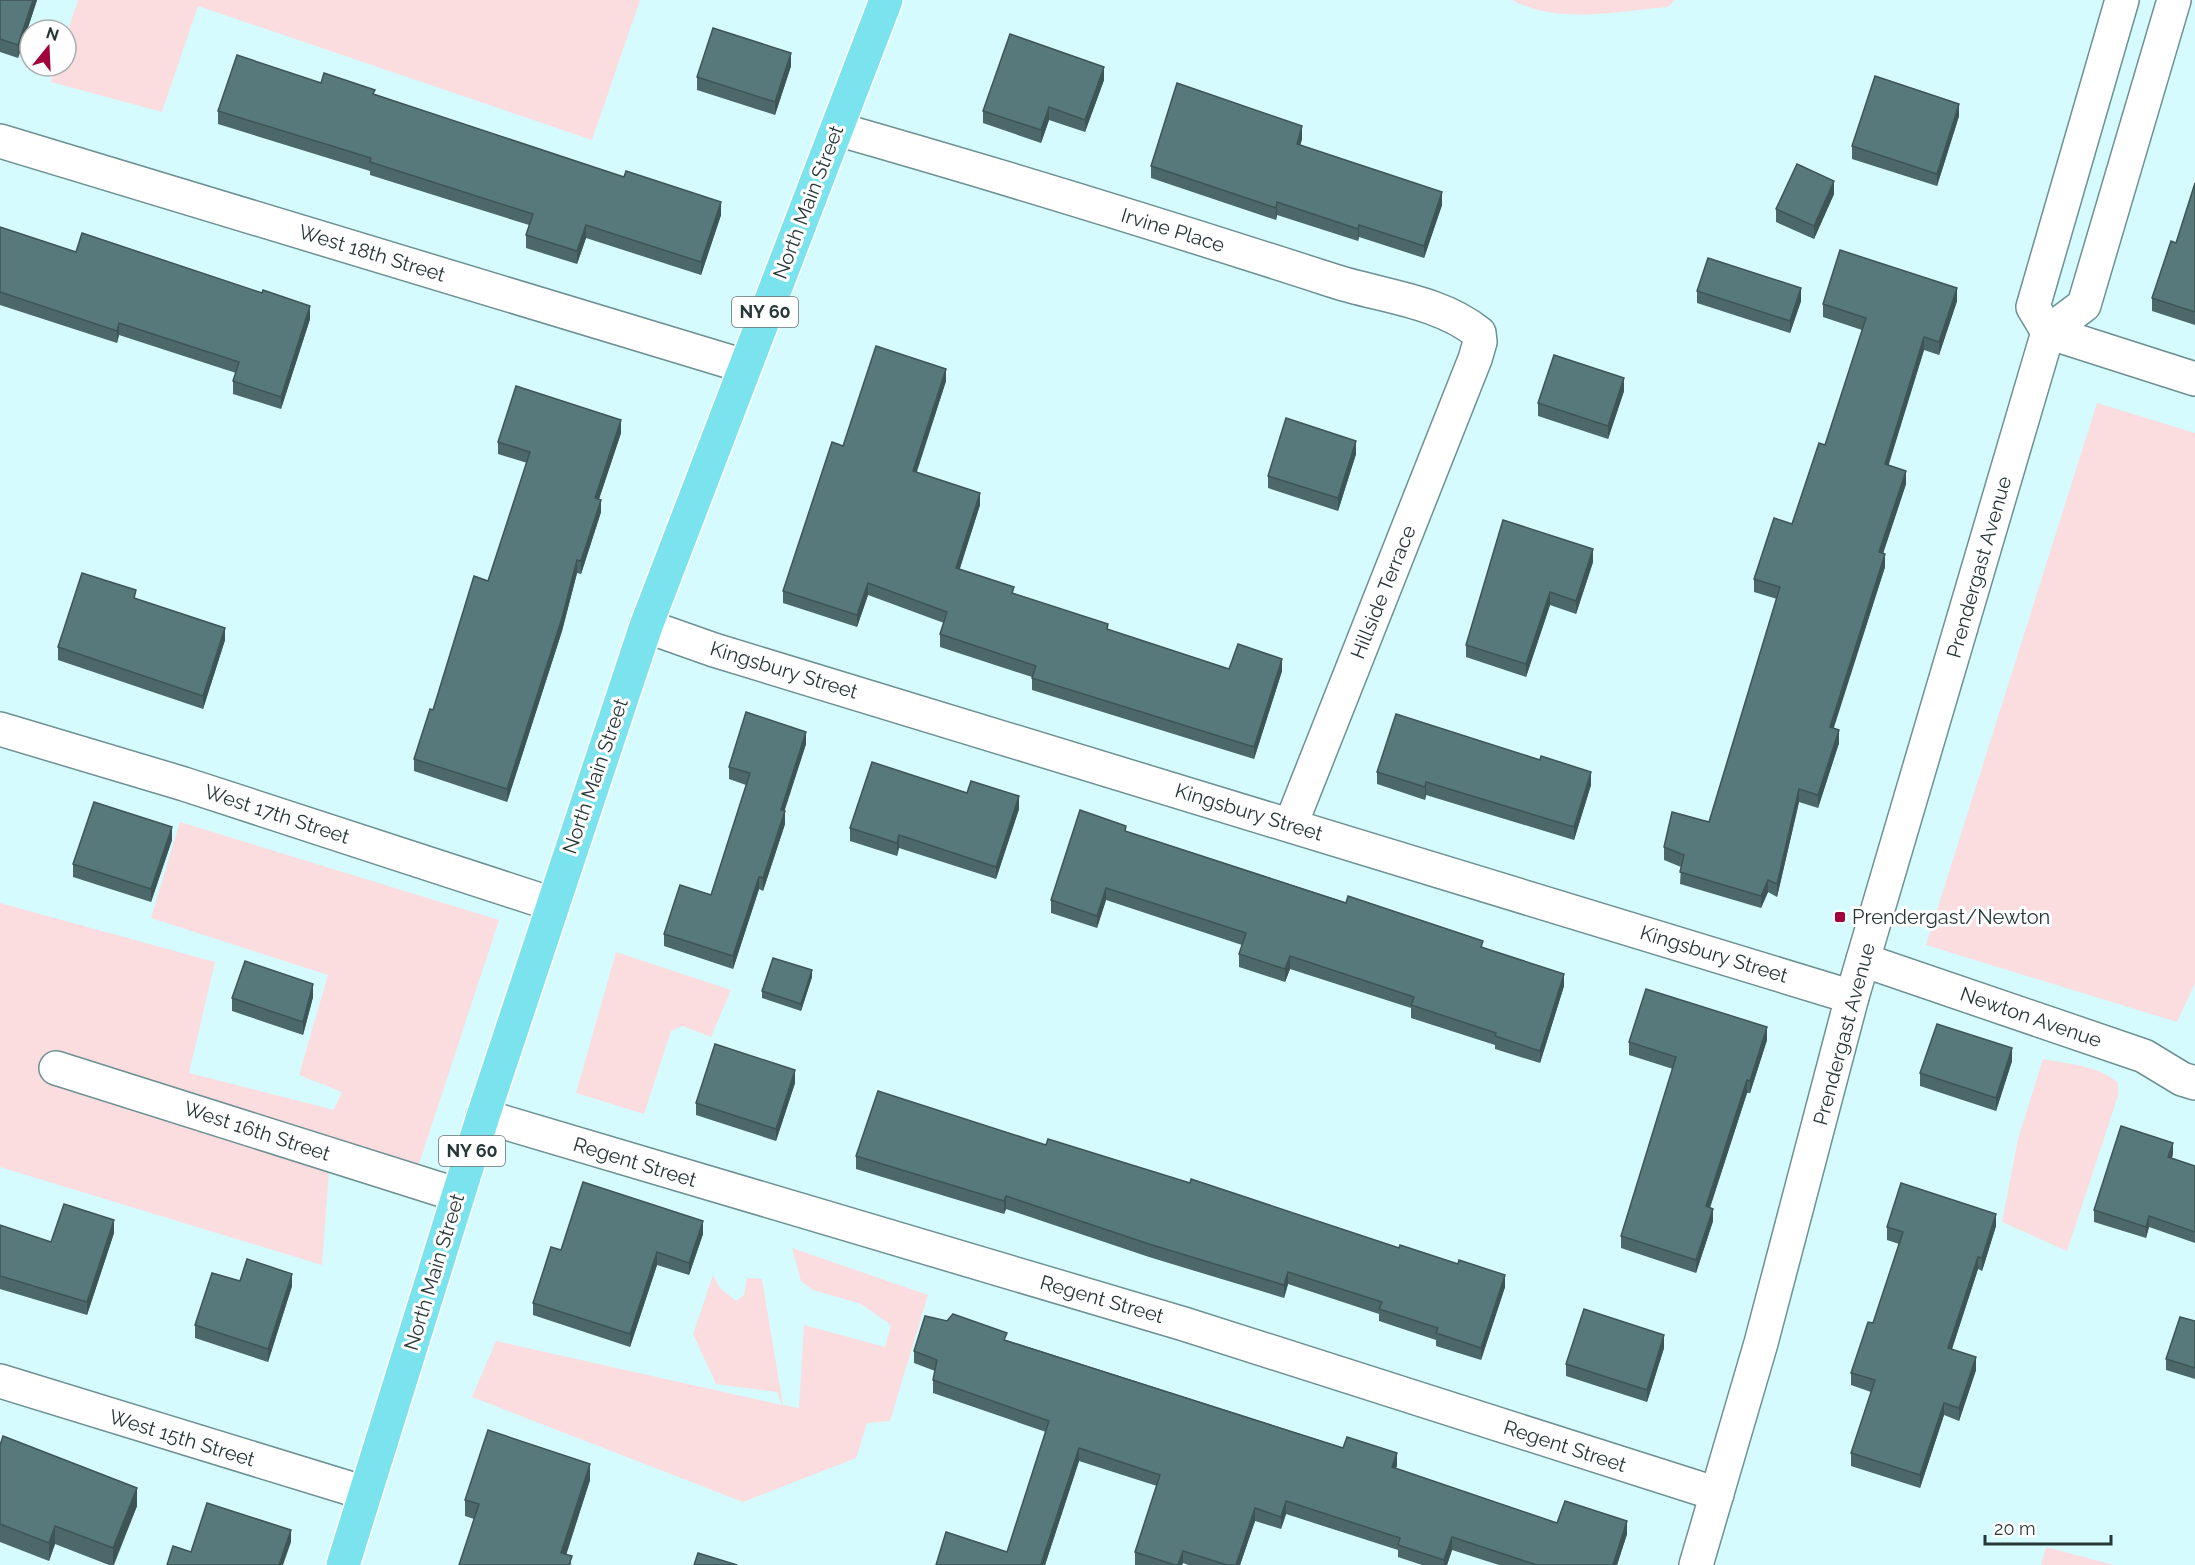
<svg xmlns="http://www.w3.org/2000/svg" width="2195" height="1565" font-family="Raleway,sans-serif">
  <rect width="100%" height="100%" fill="#d6fbfe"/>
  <g fill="#fbdcdf">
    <polygon points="78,0 640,0 592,140 198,6 162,112 51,82 56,66 66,66 66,35"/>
    <path d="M1512,0H1675L1668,7C1618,11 1558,25 1512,0Z"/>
    <polygon points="2097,403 2195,433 2195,983 2177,1022 1926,945"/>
    <polygon points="180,822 499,920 419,1164 331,1144 322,1265 0,1167 0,903 215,962 189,1073 334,1110 342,1092 299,1075 328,975 151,918"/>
    <polygon points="616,952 731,990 711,1037 683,1026 671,1031 644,1114 576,1093"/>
    <path d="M2043,1059C2069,1064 2098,1065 2118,1083V1096L2067,1251L2002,1222L2018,1139Z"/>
    <polygon points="792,1248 928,1295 890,1421 867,1423 856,1458 743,1502 472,1397 496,1341 782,1405 777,1392 716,1384 693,1334 713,1275 720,1288 736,1301 744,1295 747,1278 762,1279 783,1405 799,1408 804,1325 885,1347 891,1325 861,1304 813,1290 801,1281"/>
    <polygon points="2046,1547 2114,1565 2041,1565"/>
  </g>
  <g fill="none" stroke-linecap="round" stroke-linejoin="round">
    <g stroke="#6e9093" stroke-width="36">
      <g id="street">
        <path d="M837,129C1002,176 1167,227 1331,280C1379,296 1438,300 1479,333L1480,342L1475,359L1291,824"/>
        <polyline points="0,141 744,366"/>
        <polyline points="2048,332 2084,305 2174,0"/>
        <polyline points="2048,332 2033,307 2122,0"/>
        <polyline points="2048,332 2195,379"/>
        <polyline points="646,626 714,650 1852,997"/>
        <polyline points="0,729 184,784 552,904"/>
        <polyline points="1863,960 2144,1056 2182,1079 2195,1083"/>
        <polyline points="56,1068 458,1195"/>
        <polyline points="483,1116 1184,1324 1717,1494"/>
        <polyline points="0,1381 365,1493"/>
        <polyline points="1696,1565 1761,1343 1852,997 2048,332"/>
      </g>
    </g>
    <g stroke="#fff" stroke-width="36">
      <polyline id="highway" points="343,1565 483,1116 646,626 886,0"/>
    </g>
    <use href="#street" stroke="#fff" stroke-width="33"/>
    <use href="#highway" stroke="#7be3ed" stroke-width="33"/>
  </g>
  <g fill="#4c686b">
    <polygon points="0,0 37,0 18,58 0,52"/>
    <polygon points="791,66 775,115 697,90 697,77"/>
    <polygon points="1104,80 1085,132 1049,120 1041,143 983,123 983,111"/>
    <polygon points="321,83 375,94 721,215 701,275 586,238 577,264 526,248 526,235 529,225 370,175 370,171 218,124 218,111"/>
    <polygon points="1959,116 1937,186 1852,159 1852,146"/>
    <polygon points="1302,139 1300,145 1442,205 1424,258 1359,237 1358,241 1277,215 1276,220 1151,178 1151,166"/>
    <polygon points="2195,183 2195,325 2152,311 2152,298 2176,243"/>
    <polygon points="1834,194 1814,239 1776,222 1776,209"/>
    <polygon points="0,227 76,252 310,319 281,409 233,394 233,381 236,373 119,335 117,343 0,305"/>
    <polygon points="1697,291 1801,301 1790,333 1697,303"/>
    <polygon points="1957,301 1939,355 1924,350 1888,465 1906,484 1883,554 1885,567 1833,728 1839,743 1818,808 1799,802 1777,897 1768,892 1761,908 1680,884 1681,867 1664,860 1664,847 1709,822 1777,599 1754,592 1754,579 1792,524 1825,445 1862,330 1823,317 1823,304"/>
    <polygon points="946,381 916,472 980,505 959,570 1014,593 1108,630 1229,669 1282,671 1254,759 1032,690 1032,677 940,647 940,634 944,623 868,595 857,627 783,603 783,591 843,446"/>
    <polygon points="1624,391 1608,439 1538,416 1538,403"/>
    <polygon points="621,433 599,499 601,512 581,574 577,573 562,631 507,802 414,771 414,759 488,581 527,463 498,454 498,442"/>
    <polygon points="1356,454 1338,511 1268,488 1268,476"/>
    <polygon points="1593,562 1576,614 1550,605 1526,677 1466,657 1466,645"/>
    <polygon points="136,599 225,640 203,709 58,660 58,647"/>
    <polygon points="806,744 784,811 785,824 763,891 759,889 733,969 664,946 664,934 711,895 746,785 729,779 729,767"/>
    <polygon points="1377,772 1591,785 1574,840 1426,795 1425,800 1377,784"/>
    <polygon points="1019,809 996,879 899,848 897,856 850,841 850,828"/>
    <polygon points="1126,831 1483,947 1564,986 1540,1063 1495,1049 1495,1045 1411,1018 1411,1008 1290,969 1285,982 1239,967 1239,954 1242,945 1106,900 1097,928 1051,913 1051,900"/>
    <polygon points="172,840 151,902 73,877 73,864"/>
    <polygon points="812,977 801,1011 762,998 762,991"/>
    <polygon points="313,997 303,1035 232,1011 232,998"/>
    <polygon points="1767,1040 1750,1093 1747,1093 1710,1208 1713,1221 1696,1273 1621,1248 1621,1236 1673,1069 1629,1055 1629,1042"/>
    <polygon points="2012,1061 1996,1111 1920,1086 1920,1073"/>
    <polygon points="795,1083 776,1141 696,1115 696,1103"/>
    <polygon points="1046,1145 1505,1287 1481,1360 1436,1346 1436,1340 1379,1321 1379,1314 1288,1284 1284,1298 1149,1257 1006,1209 1004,1214 856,1169 856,1156"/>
    <polygon points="2173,1154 2172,1158 2195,1166 2195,1243 2149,1227 2146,1238 2094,1222 2094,1210"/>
    <polygon points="0,1225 51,1242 114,1233 87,1315 0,1289"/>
    <polygon points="1996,1226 1982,1271 1978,1269 1952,1349 1976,1370 1959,1421 1944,1415 1920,1488 1851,1466 1851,1453 1871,1392 1851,1385 1851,1373 1873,1323 1899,1244 1887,1240 1887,1227"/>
    <polygon points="703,1234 689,1275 657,1265 630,1347 533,1315 533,1303 561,1250"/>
    <polygon points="240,1281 292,1286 268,1362 195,1338 195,1325"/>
    <polygon points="947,1321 1397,1465 1396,1469 1557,1523 1627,1534 1617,1565 1499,1565 1452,1550 1447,1565 1422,1565 1398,1557 1398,1550 1286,1514 1281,1529 1255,1521 1240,1565 1188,1565 1183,1563 1182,1565 1135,1565 1135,1552 1157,1486 1079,1461 1045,1565 1007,1552 1046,1432 933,1393 933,1380 935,1371 914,1363 914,1351"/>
    <polygon points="2195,1321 2195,1379 2166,1370 2166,1359"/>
    <polygon points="1664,1348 1647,1402 1566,1376 1566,1364"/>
    <polygon points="0,1445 137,1506 114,1565 109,1565 55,1544 49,1561 0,1542"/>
    <polygon points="590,1480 566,1554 572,1565 474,1519 465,1516 465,1500"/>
  </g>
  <g fill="#3e5557">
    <polygon points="33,0 37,0 18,58 18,45"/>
    <polygon points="791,53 791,66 775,115 775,102"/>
    <polygon points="1104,67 1104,80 1085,132 1085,120"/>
    <polygon points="1959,104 1959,116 1937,186 1937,174"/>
    <polygon points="1049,107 1049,120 1041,143 1041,130"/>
    <polygon points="1302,126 1302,139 1297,156 1297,144"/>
    <polygon points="1834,181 1834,194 1814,239 1814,226"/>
    <polygon points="1442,192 1442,205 1424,258 1424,246"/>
    <polygon points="721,202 721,215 701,275 701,262"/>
    <polygon points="1277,202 1277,215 1276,220 1276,208"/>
    <polygon points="586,225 586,238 577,264 577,251"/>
    <polygon points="1359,225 1359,237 1358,241 1358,229"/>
    <polygon points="1801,288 1801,301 1790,333 1790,321"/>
    <polygon points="1957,288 1957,301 1939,355 1939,342"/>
    <polygon points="310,306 310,319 281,409 281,397"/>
    <polygon points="119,323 119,335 117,343 117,331"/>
    <polygon points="1924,337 1924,350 1885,477 1885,464"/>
    <polygon points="946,369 946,381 913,484 913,471"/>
    <polygon points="1624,378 1624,391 1608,439 1608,426"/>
    <polygon points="621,420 621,433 595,511 595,498"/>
    <polygon points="1356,441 1356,454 1338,511 1338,498"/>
    <polygon points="1906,471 1906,484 1879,565 1879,552"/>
    <polygon points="980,493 980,505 956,581 956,568"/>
    <polygon points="601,500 601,512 581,574 581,561"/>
    <polygon points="1593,549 1593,562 1576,614 1576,601"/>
    <polygon points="1885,554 1885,567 1830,740 1830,727"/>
    <polygon points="577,560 577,573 562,631 507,802 507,789"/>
    <polygon points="868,583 868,595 857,627 857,615"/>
    <polygon points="1550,592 1550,605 1526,677 1526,664"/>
    <polygon points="225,628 225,640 203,709 203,696"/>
    <polygon points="1282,659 1282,671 1254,759 1254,747"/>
    <polygon points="1839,730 1839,743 1818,808 1818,795"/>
    <polygon points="806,732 806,744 781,822 781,810"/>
    <polygon points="1591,772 1591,785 1574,840 1574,827"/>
    <polygon points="1426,782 1426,795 1425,800 1425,787"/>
    <polygon points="1799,789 1799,802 1777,897 1777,884"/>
    <polygon points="1019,796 1019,809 996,879 996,867"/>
    <polygon points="785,811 785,824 763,891 763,878"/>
    <polygon points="172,827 172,840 151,902 151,889"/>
    <polygon points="899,835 899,848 897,856 897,843"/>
    <polygon points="759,877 759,889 733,969 733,956"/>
    <polygon points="1768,880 1768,892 1761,908 1761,896"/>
    <polygon points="1106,888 1106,900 1097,928 1097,916"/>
    <polygon points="1290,956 1290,969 1285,982 1285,969"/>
    <polygon points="812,970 812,977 801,1011 801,1004"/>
    <polygon points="1564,974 1564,986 1540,1063 1540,1051"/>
    <polygon points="313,984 313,997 303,1035 303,1022"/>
    <polygon points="1767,1027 1767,1040 1750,1093 1750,1081"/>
    <polygon points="2012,1048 2012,1061 1996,1111 1996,1098"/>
    <polygon points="795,1070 795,1083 776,1141 776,1129"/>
    <polygon points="1747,1080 1747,1093 1706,1219 1706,1206"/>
    <polygon points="2173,1143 2173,1154 2168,1168 2168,1157"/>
    <polygon points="1006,1196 1006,1209 1004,1214 1004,1201"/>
    <polygon points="1713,1209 1713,1221 1696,1273 1696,1260"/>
    <polygon points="1996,1214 1996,1226 1982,1271 1982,1258"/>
    <polygon points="2149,1216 2149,1227 2146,1238 2146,1227"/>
    <polygon points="114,1220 114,1233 87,1315 87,1302"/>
    <polygon points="703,1221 703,1234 689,1275 689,1263"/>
    <polygon points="657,1252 657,1265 630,1347 630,1334"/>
    <polygon points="1978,1257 1978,1269 1948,1361 1948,1348"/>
    <polygon points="1288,1272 1288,1284 1284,1298 1284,1285"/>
    <polygon points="292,1274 292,1286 268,1362 268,1349"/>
    <polygon points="1505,1275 1505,1287 1481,1360 1481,1348"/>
    <polygon points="1664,1335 1664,1348 1647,1402 1647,1390"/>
    <polygon points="1976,1357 1976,1370 1959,1421 1959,1408"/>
    <polygon points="1944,1403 1944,1415 1920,1488 1920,1475"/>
    <polygon points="1079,1448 1079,1461 1045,1565 1041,1565"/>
    <polygon points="1397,1453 1397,1465 1392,1480 1392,1467"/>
    <polygon points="590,1464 590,1480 563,1565 561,1553"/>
    <polygon points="137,1488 137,1506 113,1565 113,1548"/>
    <polygon points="1286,1501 1286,1514 1281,1529 1281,1517"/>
    <polygon points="1255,1508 1255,1521 1240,1565 1236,1565"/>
    <polygon points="1627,1521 1627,1534 1617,1565 1613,1565"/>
    <polygon points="55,1526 55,1544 49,1561 49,1543"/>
    <polygon points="291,1530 291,1542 283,1565 279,1565"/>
    <polygon points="1452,1537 1452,1550 1447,1565 1444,1565 1444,1560"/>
    <polygon points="1183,1551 1183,1563 1182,1565 1178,1565"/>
  </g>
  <g fill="#58797c" stroke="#3e5557" stroke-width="1.5">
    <polygon points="0,0 33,0 18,45 0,39"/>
    <polygon points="713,28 791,53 775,102 697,77"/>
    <polygon points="1010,34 1104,67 1085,120 1049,107 1041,130 983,111"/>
    <polygon points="237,55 321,83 324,73 375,90 373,94 624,177 626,171 721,202 701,262 586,225 577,251 526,235 533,214 370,162 371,158 218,111"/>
    <polygon points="1875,76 1959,104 1937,174 1852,146"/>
    <polygon points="1177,83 1302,126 1297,144 1442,192 1424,246 1359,225 1358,229 1277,202 1276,208 1151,166"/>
    <polygon points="1797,164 1834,181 1814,226 1776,209"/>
    <polygon points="2195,183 2195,312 2152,298 2171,241 2176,243"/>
    <polygon points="0,227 76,252 82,233 262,293 263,290 310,306 281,397 233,381 239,362 119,323 117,331 0,292"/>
    <polygon points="1840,250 1957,288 1939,342 1924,337 1885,464 1906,471 1879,552 1885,554 1830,727 1839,730 1818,795 1799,789 1777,884 1768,880 1761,896 1680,872 1684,855 1664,847 1672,812 1709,822 1780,587 1754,579 1774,518 1792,524 1819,443 1825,445 1866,318 1823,304"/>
    <polygon points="1708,258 1801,288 1790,321 1697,291"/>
    <polygon points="876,346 946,369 913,471 980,493 956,568 1014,587 1012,593 1108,624 1107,629 1229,669 1238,644 1282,659 1254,747 1032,678 1036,666 940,634 947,612 868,583 857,615 783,591 832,442 843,446"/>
    <polygon points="1554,355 1624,378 1608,426 1538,403"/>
    <polygon points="516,386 621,420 595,498 601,500 581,561 577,560 562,618 507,789 414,759 430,709 433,710 474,576 488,581 530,452 498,442"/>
    <polygon points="1286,418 1356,441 1338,498 1268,476"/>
    <polygon points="1503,520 1593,549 1576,601 1550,592 1526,664 1466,645"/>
    <polygon points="82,573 136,590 134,598 225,628 203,696 58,647"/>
    <polygon points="746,712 806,732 781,810 785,811 763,878 759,877 733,956 664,934 680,885 711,895 750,773 729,767"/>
    <polygon points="1396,714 1540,760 1541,756 1591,772 1574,827 1426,782 1425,787 1377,772"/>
    <polygon points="872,762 967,793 971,781 1019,796 996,867 899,835 897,843 850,828"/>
    <polygon points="94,802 172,827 151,889 73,864"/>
    <polygon points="1080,810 1126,826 1125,831 1346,903 1348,896 1483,941 1481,947 1564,974 1540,1051 1495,1036 1496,1033 1411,1005 1414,997 1290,956 1285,969 1239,954 1246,933 1106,888 1097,916 1051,900"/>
    <polygon points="773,958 812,970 801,1004 762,991"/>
    <polygon points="245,961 313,984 303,1022 232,998"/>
    <polygon points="1646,989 1767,1027 1750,1081 1747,1080 1706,1206 1713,1209 1696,1260 1621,1236 1676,1057 1629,1042"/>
    <polygon points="1937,1024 2012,1048 1996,1098 1920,1073"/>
    <polygon points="715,1044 795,1070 776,1129 696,1103"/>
    <polygon points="878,1091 1046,1145 1048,1139 1190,1183 1191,1179 1399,1248 1400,1245 1458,1264 1459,1260 1505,1275 1481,1348 1436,1333 1438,1328 1379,1309 1382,1302 1288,1272 1284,1285 1149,1244 1006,1196 1004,1201 856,1156"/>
    <polygon points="2121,1126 2173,1143 2168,1157 2195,1166 2195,1232 2149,1216 2146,1227 2094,1210"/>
    <polygon points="583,1182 703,1221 689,1263 657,1252 630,1334 533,1303 551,1247 561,1250"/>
    <polygon points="1901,1183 1996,1214 1982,1258 1978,1257 1948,1348 1976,1357 1959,1408 1944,1403 1920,1475 1851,1453 1875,1380 1851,1373 1868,1322 1873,1323 1903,1232 1887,1227"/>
    <polygon points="64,1204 114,1220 87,1302 0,1276 0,1225 51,1242"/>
    <polygon points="247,1259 292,1274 268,1349 195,1325 212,1273 240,1281"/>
    <polygon points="1584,1309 1664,1335 1647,1390 1566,1364"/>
    <polygon points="953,1314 1007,1333 1004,1340 1343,1448 1347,1437 1397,1453 1392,1467 1557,1523 1565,1501 1627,1521 1613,1565 1537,1565 1452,1537 1444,1560 1398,1545 1400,1538 1286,1501 1281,1517 1255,1508 1236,1565 1227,1565 1183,1551 1178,1565 1175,1565 1135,1552 1160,1475 1079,1448 1041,1564 1045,1565 936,1565 946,1532 1007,1552 1049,1421 933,1380 937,1360 914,1351 925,1316 947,1321"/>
    <polygon points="2180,1317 2195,1321 2195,1368 2166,1359"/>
    <polygon points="488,1430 590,1464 561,1553 572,1556 569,1565 459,1565 479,1504 465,1500"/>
    <polygon points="3,1436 137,1488 113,1548 55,1526 49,1543 0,1524 0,1445"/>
    <polygon points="207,1503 291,1530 279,1565 167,1565 173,1546 191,1552"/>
    <polygon points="698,1553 737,1565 694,1565"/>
  </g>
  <rect fill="#a1033c" stroke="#fff" stroke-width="2" x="1834" y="911" width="12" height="12" rx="3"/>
  <g text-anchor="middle" stroke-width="6" stroke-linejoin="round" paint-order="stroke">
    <g fill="#fff" stroke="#687273" stroke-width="1.5">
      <rect x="732" y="297" width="66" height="30" rx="4.5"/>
      <rect x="439" y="1136" width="66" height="30" rx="4.5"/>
    </g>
    <g font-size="18" font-weight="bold" fill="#273637">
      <text x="765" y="318">NY 60</text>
      <text x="472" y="1157">NY 60</text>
    </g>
    <g font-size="20" fill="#273637" stroke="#fff">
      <text transform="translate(808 202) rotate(-69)" y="7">North Main Street</text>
      <text transform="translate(1173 230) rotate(17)" y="7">Irvine Place</text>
      <text transform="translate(372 253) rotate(17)" y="7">West 18th Street</text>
      <text transform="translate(1979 567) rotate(-74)" y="7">Prendergast Avenue</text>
      <text transform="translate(1383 592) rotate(-68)" y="7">Hillside Terrace</text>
      <text transform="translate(784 670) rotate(17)" y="7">Kingsbury Street</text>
      <text transform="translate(595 776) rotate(-71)" y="7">North Main Street</text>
      <text transform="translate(1249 812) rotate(17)" y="7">Kingsbury Street</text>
      <text transform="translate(277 814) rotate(18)" y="7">West 17th Street</text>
      <text transform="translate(1714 954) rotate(17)" y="7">Kingsbury Street</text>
      <text transform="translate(2031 1017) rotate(19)" y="7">Newton Avenue</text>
      <text transform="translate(1844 1034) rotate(-75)" y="7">Prendergast Avenue</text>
      <text transform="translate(257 1131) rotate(18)" y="7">West 16th Street</text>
      <text transform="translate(635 1162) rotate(17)" y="7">Regent Street</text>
      <text transform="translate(434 1272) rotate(-73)" y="7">North Main Street</text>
      <text transform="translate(1102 1299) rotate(16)" y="7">Regent Street</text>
      <text transform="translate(182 1438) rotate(17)" y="7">West 15th Street</text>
      <text transform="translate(1565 1446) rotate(18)" y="7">Regent Street</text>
    </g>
    <g font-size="20" fill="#273637" stroke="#fff" text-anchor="start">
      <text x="1852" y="924">Prendergast/Newton</text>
    </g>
  </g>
  <g transform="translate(48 48) rotate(18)"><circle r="28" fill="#ffffff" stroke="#a9afaf" stroke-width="1.5"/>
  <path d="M0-4.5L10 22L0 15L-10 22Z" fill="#a1033c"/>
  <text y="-9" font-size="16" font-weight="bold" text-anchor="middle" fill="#273637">N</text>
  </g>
  <path d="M1985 1535v9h126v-9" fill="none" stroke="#273637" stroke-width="3"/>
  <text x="1994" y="1535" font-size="18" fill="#273637" stroke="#ffffff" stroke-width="4.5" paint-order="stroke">20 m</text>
</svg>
